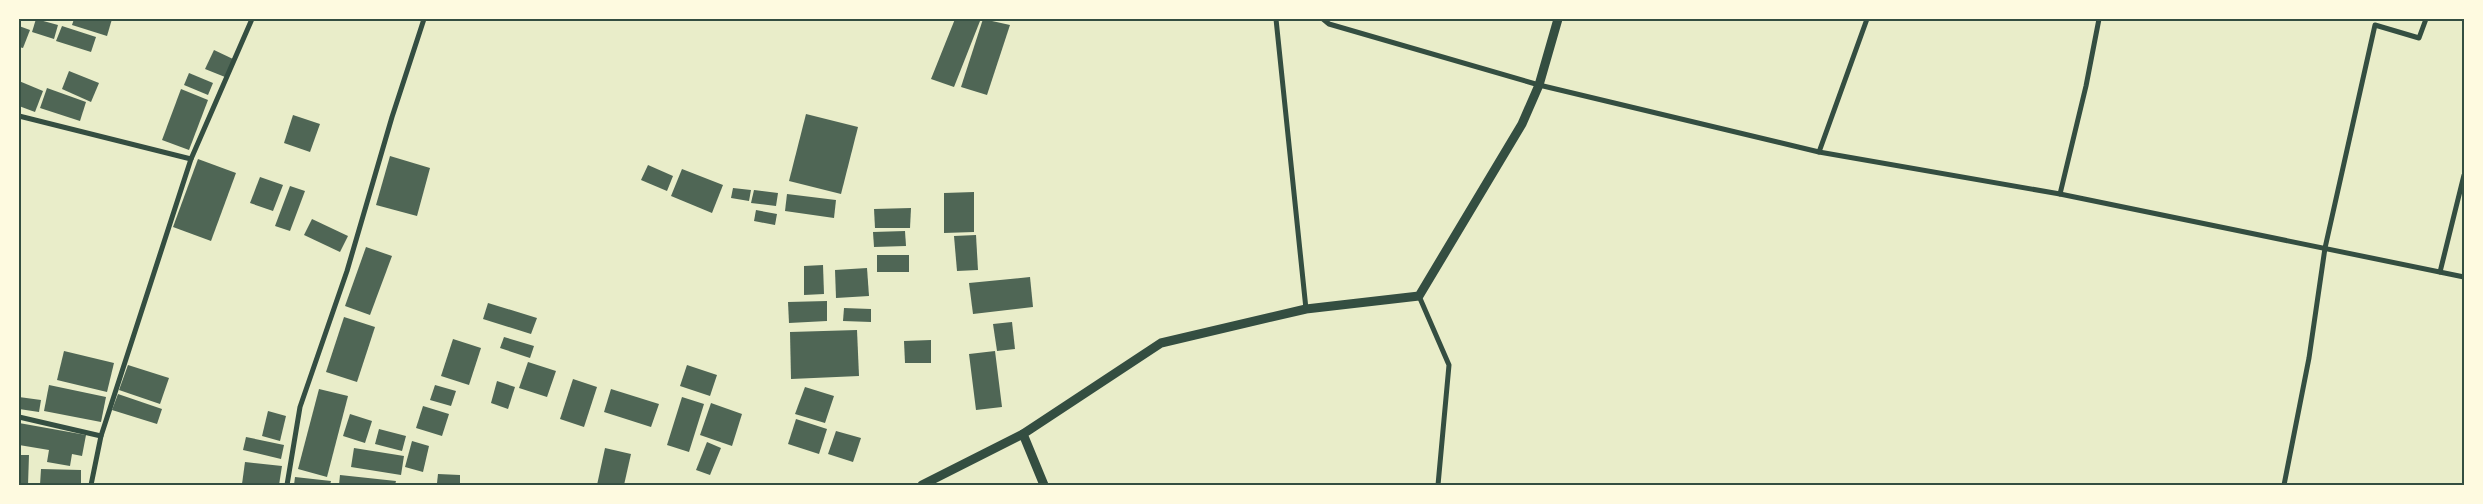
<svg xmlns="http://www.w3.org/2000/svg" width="2483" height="504" font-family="Cabin,sans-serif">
  <rect width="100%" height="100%" fill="#e9edc9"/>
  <g fill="#4f6655">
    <polygon points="36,19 58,25 54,39 32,32"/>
    <polygon points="74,19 112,19 107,36 72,25"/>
    <polygon points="955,19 980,21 954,87 931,79"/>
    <polygon points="983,19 1010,25 987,95 961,87"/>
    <polygon points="19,26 30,30 23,48 19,47"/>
    <polygon points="62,26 96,37 91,52 56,41"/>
    <polygon points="214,50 233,59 225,77 205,69"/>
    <polygon points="69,71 99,83 91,102 62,89"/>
    <polygon points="189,73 213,83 208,95 184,85"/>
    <polygon points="19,81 43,91 35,112 19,106"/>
    <polygon points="47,88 86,102 80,121 40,108"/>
    <polygon points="181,89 208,100 189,150 162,140"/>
    <polygon points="806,114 858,127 841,194 789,181"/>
    <polygon points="293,115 320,124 310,152 284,143"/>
    <polygon points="390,156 430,168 417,216 376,205"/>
    <polygon points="198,159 236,173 211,241 173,227"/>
    <polygon points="648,165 673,176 667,191 641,180"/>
    <polygon points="682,169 723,185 712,213 671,196"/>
    <polygon points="260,177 283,185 273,211 250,203"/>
    <polygon points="290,186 305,191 290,231 275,226"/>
    <polygon points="733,188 751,190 749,201 731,198"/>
    <polygon points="754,190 778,193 776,206 751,203"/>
    <polygon points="974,192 974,232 944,233 944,193"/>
    <polygon points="787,194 836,200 834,218 785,211"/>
    <polygon points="911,208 910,228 875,228 874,209"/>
    <polygon points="756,210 777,214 775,225 754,221"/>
    <polygon points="312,219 348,236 340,252 304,235"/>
    <polygon points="905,231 906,246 874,247 873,232"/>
    <polygon points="976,235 978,270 957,271 954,236"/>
    <polygon points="366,247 392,256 370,315 345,306"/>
    <rect x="877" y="255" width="32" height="17"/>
    <polygon points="823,265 824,294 804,295 804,266"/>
    <polygon points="867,268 869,296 836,298 835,270"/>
    <polygon points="1030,277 1033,307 973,314 969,283"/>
    <polygon points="827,301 827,321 789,323 788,302"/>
    <polygon points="488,303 537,318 531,334 483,319"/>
    <polygon points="844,308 871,309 871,322 843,321"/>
    <polygon points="344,317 375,327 357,382 326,372"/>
    <polygon points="1012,322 1015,349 997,351 993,324"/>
    <polygon points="857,330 859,376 791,379 790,332"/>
    <polygon points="504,337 534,346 530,358 500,348"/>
    <polygon points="453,339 481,348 469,385 441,376"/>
    <polygon points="931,340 931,363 905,363 904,341"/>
    <polygon points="64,351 114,363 107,392 57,380"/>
    <polygon points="995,351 1002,407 976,410 969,354"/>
    <polygon points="528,362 556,371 547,397 519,388"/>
    <polygon points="128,365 169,378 160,404 119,390"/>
    <polygon points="687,365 717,375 710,396 680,386"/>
    <polygon points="573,379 597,387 584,427 560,419"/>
    <polygon points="497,381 515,387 508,409 491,403"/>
    <polygon points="49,385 106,397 101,422 44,411"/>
    <polygon points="435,385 456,391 451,406 430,400"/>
    <polygon points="805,387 834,396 825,423 795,414"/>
    <polygon points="319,389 348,396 327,477 298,469"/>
    <polygon points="611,389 659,404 651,427 604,412"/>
    <polygon points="118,394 162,409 157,424 112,410"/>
    <polygon points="19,397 41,400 39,412 19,409"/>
    <polygon points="682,397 704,404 689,452 667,445"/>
    <polygon points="711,403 742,414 732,446 700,435"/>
    <polygon points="423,406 449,414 442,436 416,428"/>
    <polygon points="268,411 286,416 280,441 262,436"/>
    <polygon points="350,414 372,421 365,443 343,436"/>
    <polygon points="796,419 827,429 819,454 788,444"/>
    <polygon points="19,423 86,435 82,456 72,454 70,466 47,462 49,450 19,445"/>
    <polygon points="379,429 406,436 402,451 375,444"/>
    <polygon points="836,431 861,438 853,462 828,454"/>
    <polygon points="246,437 284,445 281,459 243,450"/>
    <polygon points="412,441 429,446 423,472 405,467"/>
    <polygon points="707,442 721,448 710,475 696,470"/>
    <polygon points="354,448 404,456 401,475 351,467"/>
    <polygon points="605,448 631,454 624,485 597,485"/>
    <polygon points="19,455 29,455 28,485 19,485"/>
    <polygon points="245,462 282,466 279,485 242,484"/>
    <polygon points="41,469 81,470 81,485 40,485"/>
    <polygon points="438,474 460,475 460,484 437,483"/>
    <polygon points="340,475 396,481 395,485 339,485"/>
    <polygon points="295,477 331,481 330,485 294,485"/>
  </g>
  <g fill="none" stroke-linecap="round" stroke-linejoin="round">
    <g stroke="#344e41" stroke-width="5">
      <polyline points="1276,19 1306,309"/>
      <polyline points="1323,19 1329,24 1539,85 1819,152 2060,194 2464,277"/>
      <polyline points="19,116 191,159"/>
      <polyline points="1819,152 1867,19"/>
      <polyline points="2060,194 2086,86 2099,19"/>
      <polyline points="2440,272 2464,175"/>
      <polyline points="1419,296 1449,365 1438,485"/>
      <polyline points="19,417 101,436"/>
      <polyline points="91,485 101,436 191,159 252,19"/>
      <polyline points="287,485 300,407 347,271 392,117 424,19"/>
      <polyline points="2284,485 2309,358 2325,248 2375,25 2419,38 2426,19"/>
    </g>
    <g stroke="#344e41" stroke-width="9">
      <polyline points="922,485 1023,434"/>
      <polyline points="1044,485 1023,434 1161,343 1306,309 1419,296 1522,124 1539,85 1558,19"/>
    </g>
  </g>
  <rect width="2483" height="504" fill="none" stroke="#fefae0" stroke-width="40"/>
  <rect x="20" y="20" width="2443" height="464" fill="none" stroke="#344e41" stroke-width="2"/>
</svg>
